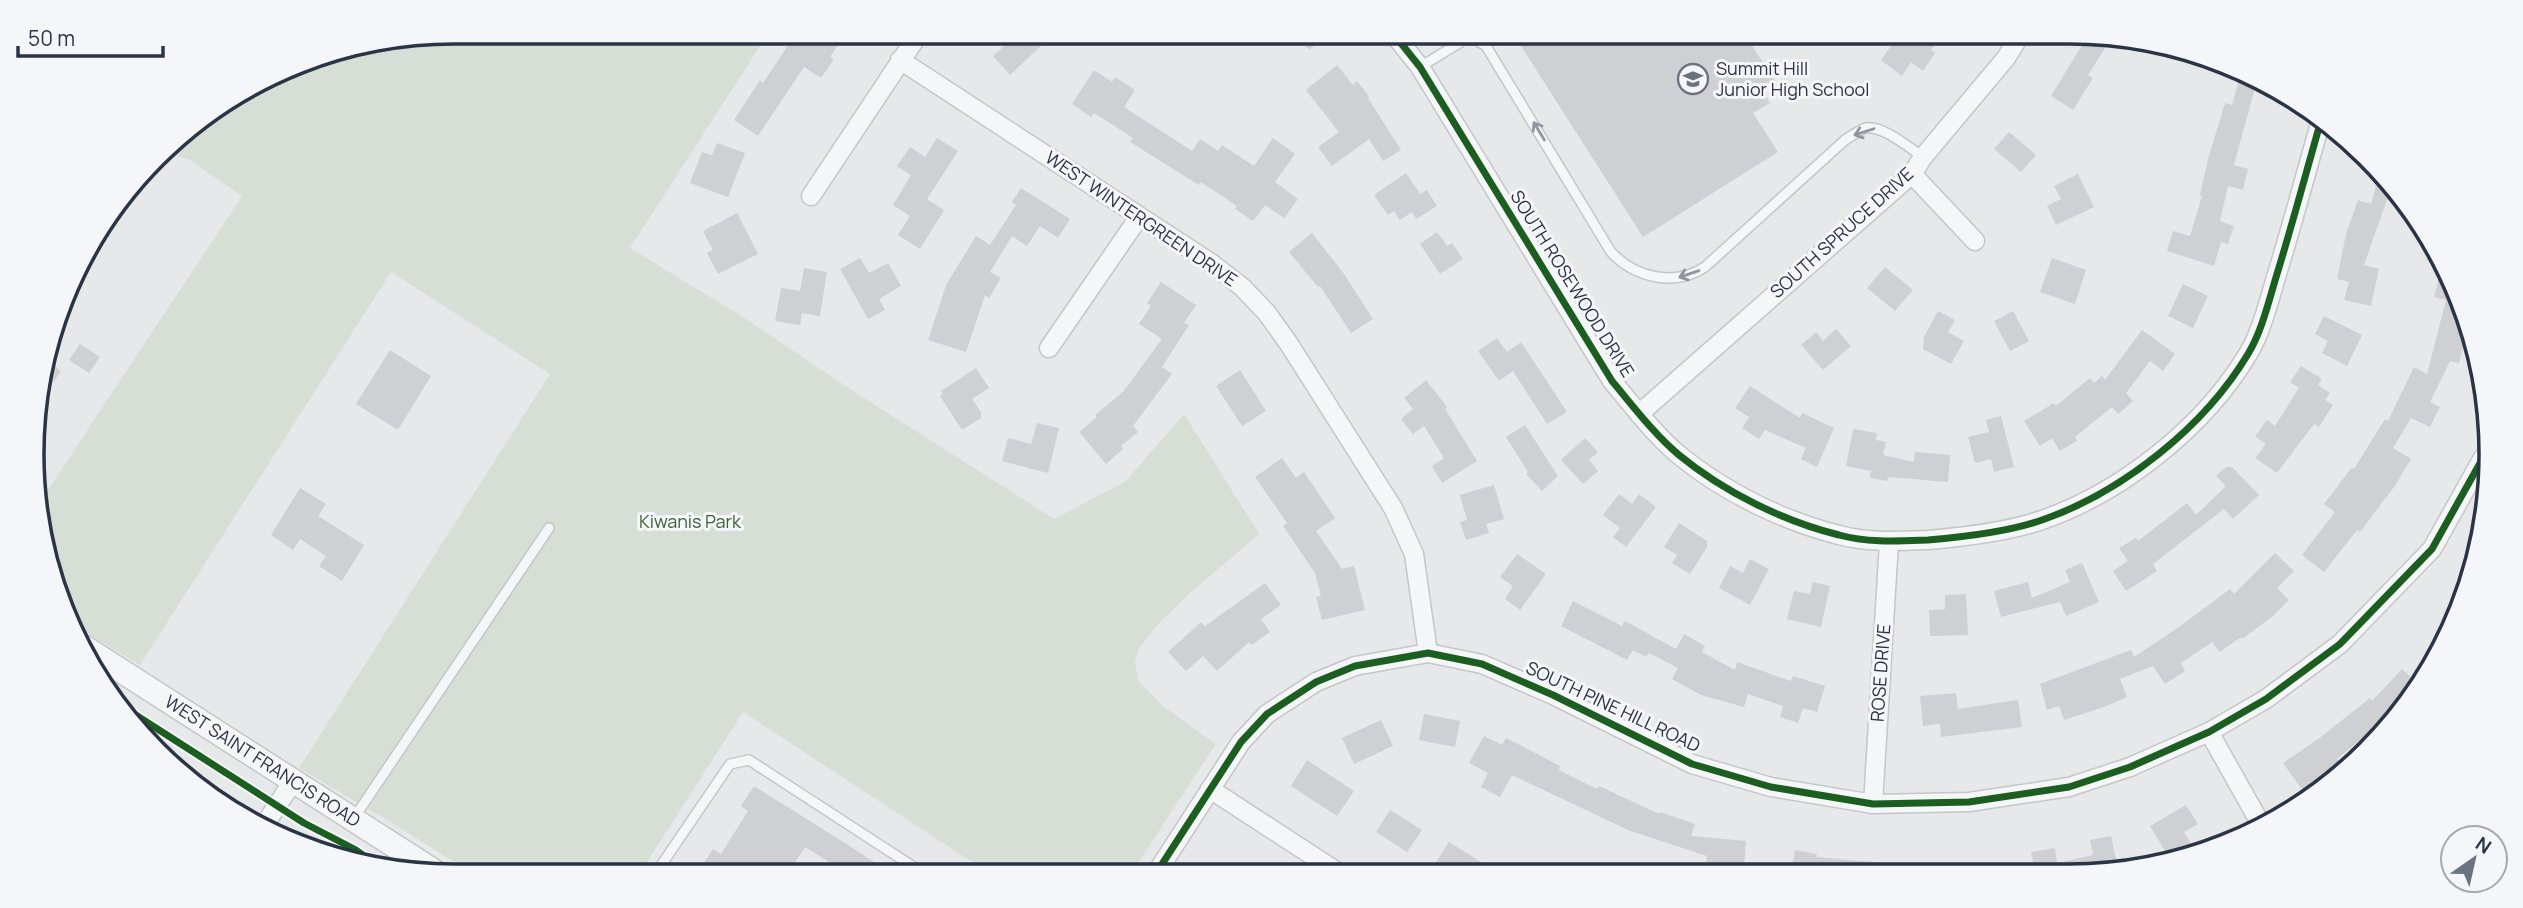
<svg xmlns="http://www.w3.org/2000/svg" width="2523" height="908" font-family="Manrope,sans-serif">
  <rect width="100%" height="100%" fill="#e6e8ea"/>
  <polygon fill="#d6ded6" points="454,32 769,32 630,248 738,314 856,393 1054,519 1125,482 1184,414 1259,534 1191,592 1160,622 1139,648 1135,662 1138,680 1164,707 1216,744 1130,875 992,875 743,712 638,876 476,876 397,826 299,768 550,374 391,272 140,665 74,625 46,563 42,499 242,196 190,160 164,151 175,137 293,64"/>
  <g fill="#ced0d3">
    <polygon points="797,32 846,32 830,57 834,59 821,78 804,67 758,136 734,120 760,80 763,83"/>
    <polygon points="1001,32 1033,32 1044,43 1010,75 993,56 1010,41"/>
    <polygon points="1287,32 1325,32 1310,50"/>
    <polygon points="1545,32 1743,32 1775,81 1762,89 1770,103 1753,113 1778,152 1643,237 1521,46"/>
    <polygon points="1901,32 1942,32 1931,50 1935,53 1923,71 1911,62 1902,76 1881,60"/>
    <polygon points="2089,34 2112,37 2088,75 2093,78 2073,110 2051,96"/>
    <polygon points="1337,65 1353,85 1357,81 1369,96 1368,98 1401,150 1383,161 1369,139 1332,166 1318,147 1339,132 1306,90"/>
    <polygon points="1094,70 1112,82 1115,77 1135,90 1124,107 1192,151 1200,139 1218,151 1222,145 1254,166 1273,138 1295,154 1275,182 1298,199 1284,218 1265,205 1253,221 1235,209 1237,206 1201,182 1199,185 1130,142 1133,138 1094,113 1091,117 1072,104"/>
    <polygon points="2240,76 2256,84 2234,165 2248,169 2243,190 2228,186 2220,221 2234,226 2228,244 2221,242 2214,266 2167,251 2173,231 2190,236 2202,196 2200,195 2208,159 2225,103 2232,105"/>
    <polygon points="2009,132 2036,155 2021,172 1994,149"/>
    <polygon points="937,138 958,151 927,199 944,210 920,249 898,235 910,216 893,205 911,175 897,166 910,147 925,157"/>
    <polygon points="717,143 745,153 728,197 690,183 702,152 712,155"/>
    <polygon points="1406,173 1420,194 1427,190 1437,206 1416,219 1412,212 1400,220 1394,211 1388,215 1374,195"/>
    <polygon points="2078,174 2094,207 2056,225 2047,206 2061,199 2054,186"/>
    <polygon points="2378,177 2390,191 2364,265 2379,269 2371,306 2344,300 2349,282 2337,279 2346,234 2358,200 2371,204"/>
    <polygon points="1021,188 1070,219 1058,238 1040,226 1027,246 1012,236 990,272 1001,278 989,298 985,295 966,352 928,340 946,285 976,236 990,245 1016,205 1012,202"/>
    <polygon points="737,213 758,254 718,274 707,253 713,250 703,231"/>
    <polygon points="1437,232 1447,246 1452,243 1463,259 1440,274 1420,244"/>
    <polygon points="1312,233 1344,274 1373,319 1351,333 1320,286 1318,287 1289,252"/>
    <polygon points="860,258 869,273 888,263 901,286 879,299 885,310 868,319 840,269"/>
    <polygon points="2052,258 2086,270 2075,304 2040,292"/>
    <polygon points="2442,265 2466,334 2459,363 2450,361 2430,402 2440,407 2430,427 2411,418 2393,448 2411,459 2394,487 2360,532 2357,530 2324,572 2302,555 2335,512 2324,504 2352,467 2354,469 2385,419 2388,421 2414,367 2427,374 2446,300 2434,297"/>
    <polygon points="1885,267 1913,290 1895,311 1867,288"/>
    <polygon points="804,268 827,272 820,316 802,313 800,325 775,321 781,288 800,291"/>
    <polygon points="1161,282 1196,305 1184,323 1189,325 1162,367 1172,374 1133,426 1138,432 1121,446 1123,449 1106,464 1079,432 1097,417 1095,415 1123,392 1162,339 1139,324 1151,306 1147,303"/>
    <polygon points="2183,284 2208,296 2193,328 2168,316"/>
    <polygon points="1938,311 1955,320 1948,332 1964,341 1951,364 1923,349 1924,337"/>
    <polygon points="2013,311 2029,341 2010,351 1994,321"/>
    <polygon points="2324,316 2362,335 2347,366 2322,353 2328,341 2315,334"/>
    <polygon points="1836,329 1851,346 1823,370 1801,345 1816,332 1823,341"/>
    <polygon points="2142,330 2175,354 2163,371 2150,361 2126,393 2133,401 2118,414 2112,407 2075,437 2077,441 2060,451 2052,438 2040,446 2024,421 2054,403 2056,406 2090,378 2094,383 2102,376 2105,380"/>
    <polygon points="1497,338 1507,352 1521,342 1567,412 1547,424 1513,371 1499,381 1478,351"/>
    <polygon points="80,344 100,357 89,373 69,360"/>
    <polygon points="390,350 431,376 398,430 356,404"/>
    <polygon points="47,360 61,371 36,407 35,399"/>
    <polygon points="2301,366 2322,379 2318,385 2330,393 2325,400 2333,405 2319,427 2314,424 2277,473 2255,458 2266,444 2255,436 2267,420 2275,426 2299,388 2290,382"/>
    <polygon points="976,368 989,388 972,399 981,412 981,418 962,430 940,396 943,394 941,391"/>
    <polygon points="1240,370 1266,411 1242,426 1216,386"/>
    <polygon points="1426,380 1447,407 1445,409 1477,461 1442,483 1432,466 1444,458 1424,426 1413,434 1401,419 1413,409 1404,398"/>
    <polygon points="1750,386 1800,418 1802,413 1834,428 1817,467 1801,459 1806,448 1765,430 1759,439 1742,428 1749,417 1735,408"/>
    <polygon points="2001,416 2014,467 1994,472 1991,459 1975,463 1968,437 1989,432 1986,420"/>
    <polygon points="1037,423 1059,428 1048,473 1002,461 1008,438 1031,444"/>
    <polygon points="1525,425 1558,476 1542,491 1526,474 1528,472 1506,437"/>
    <polygon points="1853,429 1877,433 1876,440 1886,442 1883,455 1914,462 1915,452 1950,455 1948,482 1888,477 1887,481 1870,478 1871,471 1846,466"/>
    <polygon points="1585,438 1598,452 1589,460 1598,471 1583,484 1561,460"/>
    <polygon points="1282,458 1296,478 1304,472 1335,518 1316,531 1342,569 1354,566 1365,610 1322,620 1316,597 1321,596 1315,573 1283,526 1287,523 1255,477"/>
    <polygon points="2226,467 2232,467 2259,495 2233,519 2224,509 2153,564 2157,571 2126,591 2113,571 2128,561 2119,548 2136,538 2138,541 2187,503 2196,515 2226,486 2216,476"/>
    <polygon points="1494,485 1504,519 1486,524 1489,533 1466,540 1460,522 1467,520 1460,495"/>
    <polygon points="300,488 326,504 318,516 364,545 342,581 319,566 326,556 300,539 293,550 271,535"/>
    <polygon points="1619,494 1632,504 1639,494 1656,507 1626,547 1613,537 1620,528 1603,515"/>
    <polygon points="1679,523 1707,541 1707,547 1690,574 1672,563 1677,555 1664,547"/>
    <polygon points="2275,553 2294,571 2277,588 2289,600 2273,616 2242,639 2241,637 2220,652 2212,642 2181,663 2185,671 2165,684 2153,666 2120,679 2127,697 2104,707 2064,720 2059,706 2047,710 2040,684 2131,650 2134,657 2179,627 2230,589 2234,594"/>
    <polygon points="1517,554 1546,574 1520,610 1505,599 1513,586 1500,577"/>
    <polygon points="1750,559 1769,569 1750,605 1719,588 1730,566 1743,573"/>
    <polygon points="2082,563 2099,602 2066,616 2060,602 2001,617 1994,591 2028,582 2032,598 2070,582 2065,570"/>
    <polygon points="1813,582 1830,586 1821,627 1787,619 1794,591 1810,594"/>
    <polygon points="1265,583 1281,605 1261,619 1270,632 1252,645 1249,642 1217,671 1203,656 1186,671 1168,652 1201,622 1205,626"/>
    <polygon points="1966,594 1968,635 1930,636 1929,610 1945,609 1945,595"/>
    <polygon points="1573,601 1622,626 1625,621 1676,649 1684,634 1705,646 1702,652 1735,670 1737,662 1791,681 1793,676 1825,686 1817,712 1803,708 1798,723 1780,717 1783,706 1748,694 1744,707 1701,695 1672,679 1678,668 1649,653 1646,657 1633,650 1627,660 1561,626"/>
    <polygon points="2402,669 2419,685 2401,707 2337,759 2347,772 2308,798 2283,763 2321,737 2370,698 2372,701"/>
    <polygon points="1956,693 1958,709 2018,700 2022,727 1941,737 1940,724 1923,726 1920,696"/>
    <polygon points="1424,714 1460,721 1455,747 1419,740"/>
    <polygon points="1381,720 1393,746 1354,764 1342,738"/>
    <polygon points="1484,736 1502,745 1506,738 1560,766 1559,770 1597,789 1599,786 1659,814 1660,812 1695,824 1691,836 1746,841 1744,867 1706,864 1707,856 1628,830 1512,775 1500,797 1481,787 1488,773 1469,763"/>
    <polygon points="1307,760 1354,791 1337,816 1291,786"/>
    <polygon points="754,786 845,843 895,876 834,876 839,868 805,847 786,876 708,876 699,870 713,849 721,854 748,811 741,806"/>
    <polygon points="2186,805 2198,824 2184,832 2195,851 2170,859 2150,826"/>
    <polygon points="1390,810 1422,830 1407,852 1376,832"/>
    <polygon points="2111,836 2119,873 2035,873 2031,852 2055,848 2057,863 2093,855 2090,840"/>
    <polygon points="1449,842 1481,862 1480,864 1495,874 1451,874 1435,864"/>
    <polygon points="1795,850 1817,854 1816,857 1873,862 1873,873 1791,874"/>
  </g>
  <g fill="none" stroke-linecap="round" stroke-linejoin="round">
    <g stroke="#c4c6c8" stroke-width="12">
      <g id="service">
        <path d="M1420,67L1464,40H1476L1486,46L1611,252C1635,278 1675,287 1705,267L1845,140C1852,136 1859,130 1866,128C1882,125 1910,148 1923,157"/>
        <polyline points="354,818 549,528"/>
        <polyline points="662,876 660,867 730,764 749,760 926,875"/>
      </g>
    </g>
    <g stroke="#c4c6c8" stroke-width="21">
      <g id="minor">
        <path d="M1392,32L1420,67L1612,381C1633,406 1654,434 1679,455C1724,492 1783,521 1839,535C1868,543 1899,541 1928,540C1964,537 2008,532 2042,520C2123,492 2205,426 2248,354C2262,331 2269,300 2277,274C2293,222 2307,169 2322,117"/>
        <polyline points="900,60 1211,263 1242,287 1266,312 1289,344 1393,508 1414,554 1428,653"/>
        <polyline points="1912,174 1975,241"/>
        <polyline points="811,196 920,32"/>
        <polyline points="1049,348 1139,217"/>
        <polyline points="1639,414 1912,174 1923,157 2006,58 2022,32"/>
        <polyline points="2209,732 2263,828"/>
        <polyline points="1210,789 1342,875"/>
        <polyline points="1873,804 1889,542"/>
        <polyline points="264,826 293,781"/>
        <polyline points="1155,875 1241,742 1267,714 1316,682 1355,666 1428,653 1482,664 1553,695 1692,764 1771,787 1873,804 1969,802 2069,787 2130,767 2209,732 2266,699 2340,644 2432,549 2484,456"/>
      </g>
    </g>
    <g stroke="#c4c6c8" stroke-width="26">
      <g id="tertiary">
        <path id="s1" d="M84,647L440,875"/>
      </g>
    </g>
    <use href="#service" stroke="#f5f6f7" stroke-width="9"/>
    <use href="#minor" stroke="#f5f6f7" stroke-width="18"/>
    <use href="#tertiary" stroke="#f5f6f7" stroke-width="23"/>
    <g stroke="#f4f6f9" stroke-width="11">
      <g id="cycleway">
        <path d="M1392,32L1420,67L1612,381C1633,406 1654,434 1679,455C1724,492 1783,521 1839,535C1868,543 1899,541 1928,540C1964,537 2008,532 2042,520C2123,492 2205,426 2248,354C2262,331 2269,300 2277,274C2293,222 2307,169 2322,117"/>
        <polyline points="117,703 304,823 356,850 379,867"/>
        <polyline points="1155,875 1241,742 1267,714 1316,682 1355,666 1428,653 1482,664 1553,695 1692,764 1771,787 1873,804 1969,802 2069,787 2130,767 2209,732 2266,699 2340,644 2432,549 2484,456"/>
      </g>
    </g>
    <use href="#cycleway" stroke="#1b5e20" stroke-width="7"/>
  </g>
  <defs><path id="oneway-shaft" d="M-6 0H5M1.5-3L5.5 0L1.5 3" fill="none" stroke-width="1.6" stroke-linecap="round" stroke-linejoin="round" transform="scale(1.75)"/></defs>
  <g stroke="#90959e">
    <use href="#oneway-shaft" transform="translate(1539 131) rotate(-121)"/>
    <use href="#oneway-shaft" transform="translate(1864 132) rotate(162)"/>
    <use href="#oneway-shaft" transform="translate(1689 274) rotate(161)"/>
  </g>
  <defs>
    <g id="school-ring" transform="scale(1.575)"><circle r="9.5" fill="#f4f6f9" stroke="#6c737f" stroke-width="1.5"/><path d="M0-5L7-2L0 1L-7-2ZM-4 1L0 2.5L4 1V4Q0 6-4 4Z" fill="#6c737f"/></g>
  </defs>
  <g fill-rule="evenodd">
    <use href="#school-ring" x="1693" y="79"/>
  </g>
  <g text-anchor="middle" stroke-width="6" stroke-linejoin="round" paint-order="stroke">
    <g font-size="18" fill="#2b3445" stroke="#f4f6f9" text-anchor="start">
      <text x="1716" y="75">Summit Hill<tspan x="1716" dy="21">Junior High School</tspan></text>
    </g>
    <g font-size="18" fill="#2b3445" stroke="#f4f6f9">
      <text transform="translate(1141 219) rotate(34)" y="6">WEST WINTERGREEN DRIVE</text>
      <text transform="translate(1842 233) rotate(-42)" y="6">SOUTH SPRUCE DRIVE</text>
      <text transform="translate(1572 284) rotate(58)" y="6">SOUTH ROSEWOOD DRIVE</text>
      <text transform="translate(1881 673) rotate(-86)" y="6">ROSE DRIVE</text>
      <text transform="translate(1613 707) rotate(25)" y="6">SOUTH PINE HILL ROAD</text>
      <text dy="6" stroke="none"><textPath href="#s1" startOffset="212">WEST SAINT FRANCIS ROAD</textPath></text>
    </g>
    <g font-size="18" fill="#3f6138" stroke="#f4f6f9">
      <text x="690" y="528">Kiwanis Park</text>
    </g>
  </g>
  <path d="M0 0H2523V908H0ZM454 44H2069A410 410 0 0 1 2479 454V454A410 410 0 0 1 2069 864H454A410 410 0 0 1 44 454V454A410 410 0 0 1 454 44Z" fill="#f4f6f9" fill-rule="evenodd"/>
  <path fill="none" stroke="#2b3445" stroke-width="3.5" d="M454 44H2069A410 410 0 0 1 2479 454V454A410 410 0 0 1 2069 864H454A410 410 0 0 1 44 454V454A410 410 0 0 1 454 44Z"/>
  <g transform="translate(2474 859) rotate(34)"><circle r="33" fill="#f4f6f9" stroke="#a4a8b1" stroke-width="2"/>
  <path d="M0-5L12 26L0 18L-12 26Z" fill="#6c737f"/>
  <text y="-10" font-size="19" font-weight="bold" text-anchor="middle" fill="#2b3445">N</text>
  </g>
  <path d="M18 46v10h145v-10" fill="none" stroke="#2b3445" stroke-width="3.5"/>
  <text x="28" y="46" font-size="21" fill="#2b3445" stroke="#f4f6f9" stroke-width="5" paint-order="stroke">50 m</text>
</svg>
